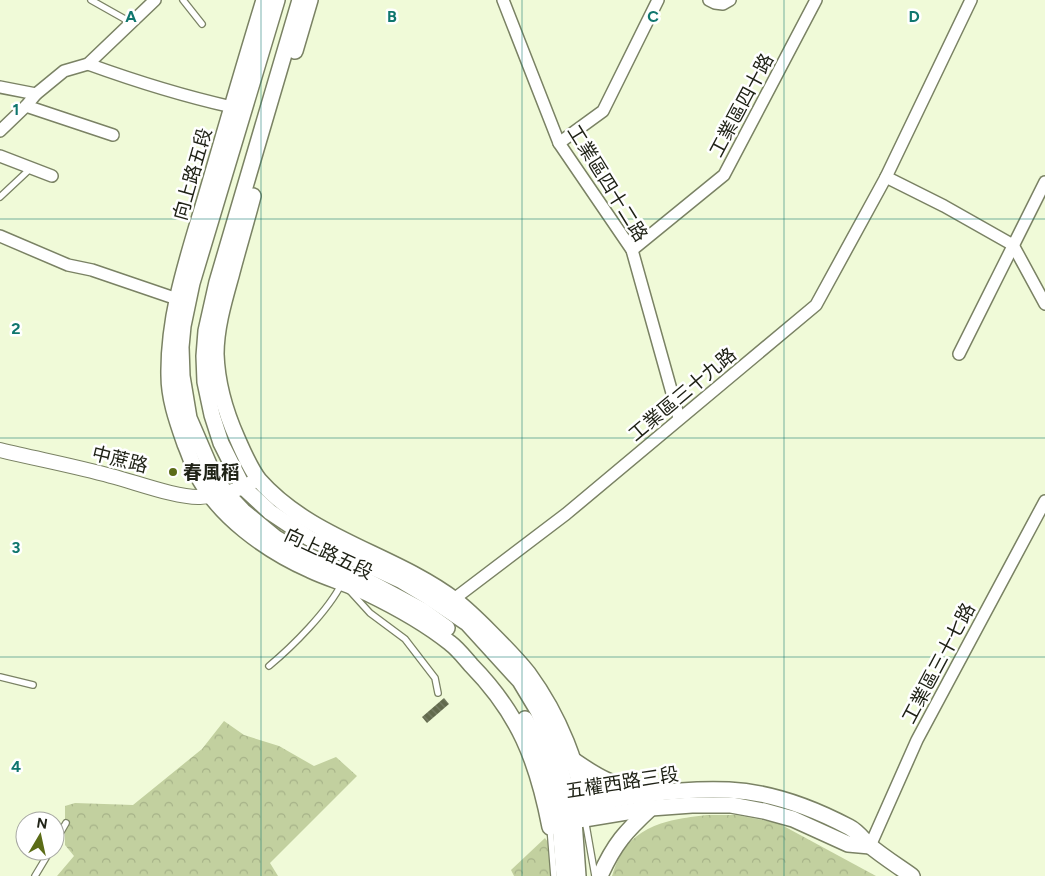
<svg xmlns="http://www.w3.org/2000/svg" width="1045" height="876" font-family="Figtree,'Noto Sans TC',sans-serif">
  <defs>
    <pattern id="forest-crowns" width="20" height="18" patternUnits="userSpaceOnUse" patternTransform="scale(1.25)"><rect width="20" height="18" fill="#c2d09f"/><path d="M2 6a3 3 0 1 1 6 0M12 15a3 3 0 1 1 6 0" fill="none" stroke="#a6b288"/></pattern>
    <pattern id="building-back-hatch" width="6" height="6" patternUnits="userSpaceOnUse" patternTransform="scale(1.25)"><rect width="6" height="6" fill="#626a4d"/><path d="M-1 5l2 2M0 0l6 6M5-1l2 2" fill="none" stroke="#787f68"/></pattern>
  </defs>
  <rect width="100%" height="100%" fill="#f0fad8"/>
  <g fill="url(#forest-crowns)">
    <polygon points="224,721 244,735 279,746 314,766 336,757 357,776 270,863 278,876 57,876 74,856 65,845 65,806 75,803 133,805 202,749"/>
    <path d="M707,815H736L778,823L876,876H612C626,827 662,820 707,815Z"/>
    <polygon points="545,838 555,852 557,876 514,876 511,870"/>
  </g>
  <polygon fill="url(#building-back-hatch)" points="444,698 449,704 427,723 422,717"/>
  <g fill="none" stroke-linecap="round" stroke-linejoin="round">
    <g stroke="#7a8264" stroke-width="8">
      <g id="service">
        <polyline points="91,0 130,22"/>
        <polyline points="183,0 202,24"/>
        <polyline points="0,197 31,168"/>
        <polyline points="350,591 370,613 405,639 435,678 438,693"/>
        <path d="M269,666C293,646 328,611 342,583"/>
        <polyline points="0,677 33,685"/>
        <polyline points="585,819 595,876"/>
        <polyline points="550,827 554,876"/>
        <polyline points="55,842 66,823"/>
        <polyline points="35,876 50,851"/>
      </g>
    </g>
    <g stroke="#7a8264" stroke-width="14">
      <g id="minor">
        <polyline points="503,0 559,143 632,250 679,418"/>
        <polyline points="709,0 715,3 723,4 730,0"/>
        <polyline points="971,0 886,177 944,206 1013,245"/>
        <path d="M88,64C135,81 183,96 232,107"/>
        <polyline points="0,87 36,94"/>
        <polyline points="26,106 113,135"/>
        <polyline points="0,131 26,106 36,94 64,71 88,64 155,0"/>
        <polyline points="559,143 603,111 658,0"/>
        <polyline points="0,156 52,176"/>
        <polyline points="0,236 68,265 92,270 177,299"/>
        <polyline points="1013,245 1045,304"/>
        <polyline points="632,250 724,175 816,0"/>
        <polyline points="959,354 1045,182"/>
        <polyline points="454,599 566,514 816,305 886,177"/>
        <polyline points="870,846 917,740 1045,501"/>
      </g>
    </g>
    <g stroke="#7a8264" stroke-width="16">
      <path id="tertiary" d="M0,450C37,459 75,466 111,476C135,482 177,498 200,497C217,496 237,491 251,483"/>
    </g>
    <g stroke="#7a8264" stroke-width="18">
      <g id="secondary">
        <path d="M264,0C244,65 225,131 206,196C189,254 168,313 169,375C169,399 177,421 185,444C189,453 192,463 196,472C217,516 267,551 310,570C329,579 349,584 367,593C396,607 425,623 450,643C458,649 464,657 471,665C519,714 537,760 550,827L560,823L651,808L692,805H731L764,811L793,819L848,844L870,846"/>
        <polyline points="277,0 192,283 183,326 181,347 182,376 189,418 214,476 225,492 243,511 276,538 306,556 366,580 422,610 447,628"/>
        <polyline points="300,0 217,282 206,331 204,356 205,382 212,415 221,443 243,487 270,512 309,538 402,581 427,596 467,623 520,681 538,711 558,758 574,821 578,876"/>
        <polyline points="295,51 310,0"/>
        <path d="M253,196C246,223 238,249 231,276C224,301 216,328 216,354C217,384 225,411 237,438C243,452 250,468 259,480C311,539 394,554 455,600C467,609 479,621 490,632C503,645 516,658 528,673C558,714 581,767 585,819"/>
        <polyline points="525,719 540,745 559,812 564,876"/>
        <path d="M573,760C599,778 613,785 644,793"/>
        <path d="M574,808C624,796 677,788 729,790C770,792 813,808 849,827C857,831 863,839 869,845C882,856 898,866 912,876"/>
        <path d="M600,876C614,844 626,831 651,808"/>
      </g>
    </g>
    <use href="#service" stroke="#fff" stroke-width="5.5"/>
    <use href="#minor" stroke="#fff" stroke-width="11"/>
    <use href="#tertiary" stroke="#fff" stroke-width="14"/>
    <use href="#secondary" stroke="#fff" stroke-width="15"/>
  </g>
  <path fill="none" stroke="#0f766e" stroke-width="1" stroke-opacity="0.55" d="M261,0V876M522,0V876M784,0V876M0,219H1045M0,438H1045M0,657H1045"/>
  <circle fill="#5b6c17" stroke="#fff" stroke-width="2" cx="173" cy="472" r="5"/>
  <g text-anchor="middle" stroke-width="5" stroke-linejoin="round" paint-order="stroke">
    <g font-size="19" fill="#202317" stroke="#fff">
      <text transform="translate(741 105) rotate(-62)" y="7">工業區四十路</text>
      <text transform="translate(192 174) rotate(-74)" y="7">向上路五段</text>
      <text transform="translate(608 183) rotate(58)" y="7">工業區四十二路</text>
      <text transform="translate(682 394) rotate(-40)" y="7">工業區三十九路</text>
      <text transform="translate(120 459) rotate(14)" y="7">中蔗路</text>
      <text transform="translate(329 553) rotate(25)" y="7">向上路五段</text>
      <text transform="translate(938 663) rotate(-62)" y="7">工業區三十七路</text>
      <text transform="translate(622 782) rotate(-9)" y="7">五權西路三段</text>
    </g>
    <g font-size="19" font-weight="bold" fill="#202317" stroke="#fff" text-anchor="start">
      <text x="183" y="479">春風稻</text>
    </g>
  </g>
  <g font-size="16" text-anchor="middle" font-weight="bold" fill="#0f766e" stroke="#fff" stroke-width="5" stroke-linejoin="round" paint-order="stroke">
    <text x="131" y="22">A</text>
    <text x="392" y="22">B</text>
    <text x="653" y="22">C</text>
    <text x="914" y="22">D</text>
    <text x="16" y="115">1</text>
    <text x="16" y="334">2</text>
    <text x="16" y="553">3</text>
    <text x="16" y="772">4</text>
  </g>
  <g transform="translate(40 836) rotate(9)"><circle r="24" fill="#ffffff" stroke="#a6a7a2"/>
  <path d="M0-4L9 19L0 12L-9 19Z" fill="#5b6c17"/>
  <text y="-8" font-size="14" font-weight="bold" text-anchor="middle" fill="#202317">N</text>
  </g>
</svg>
